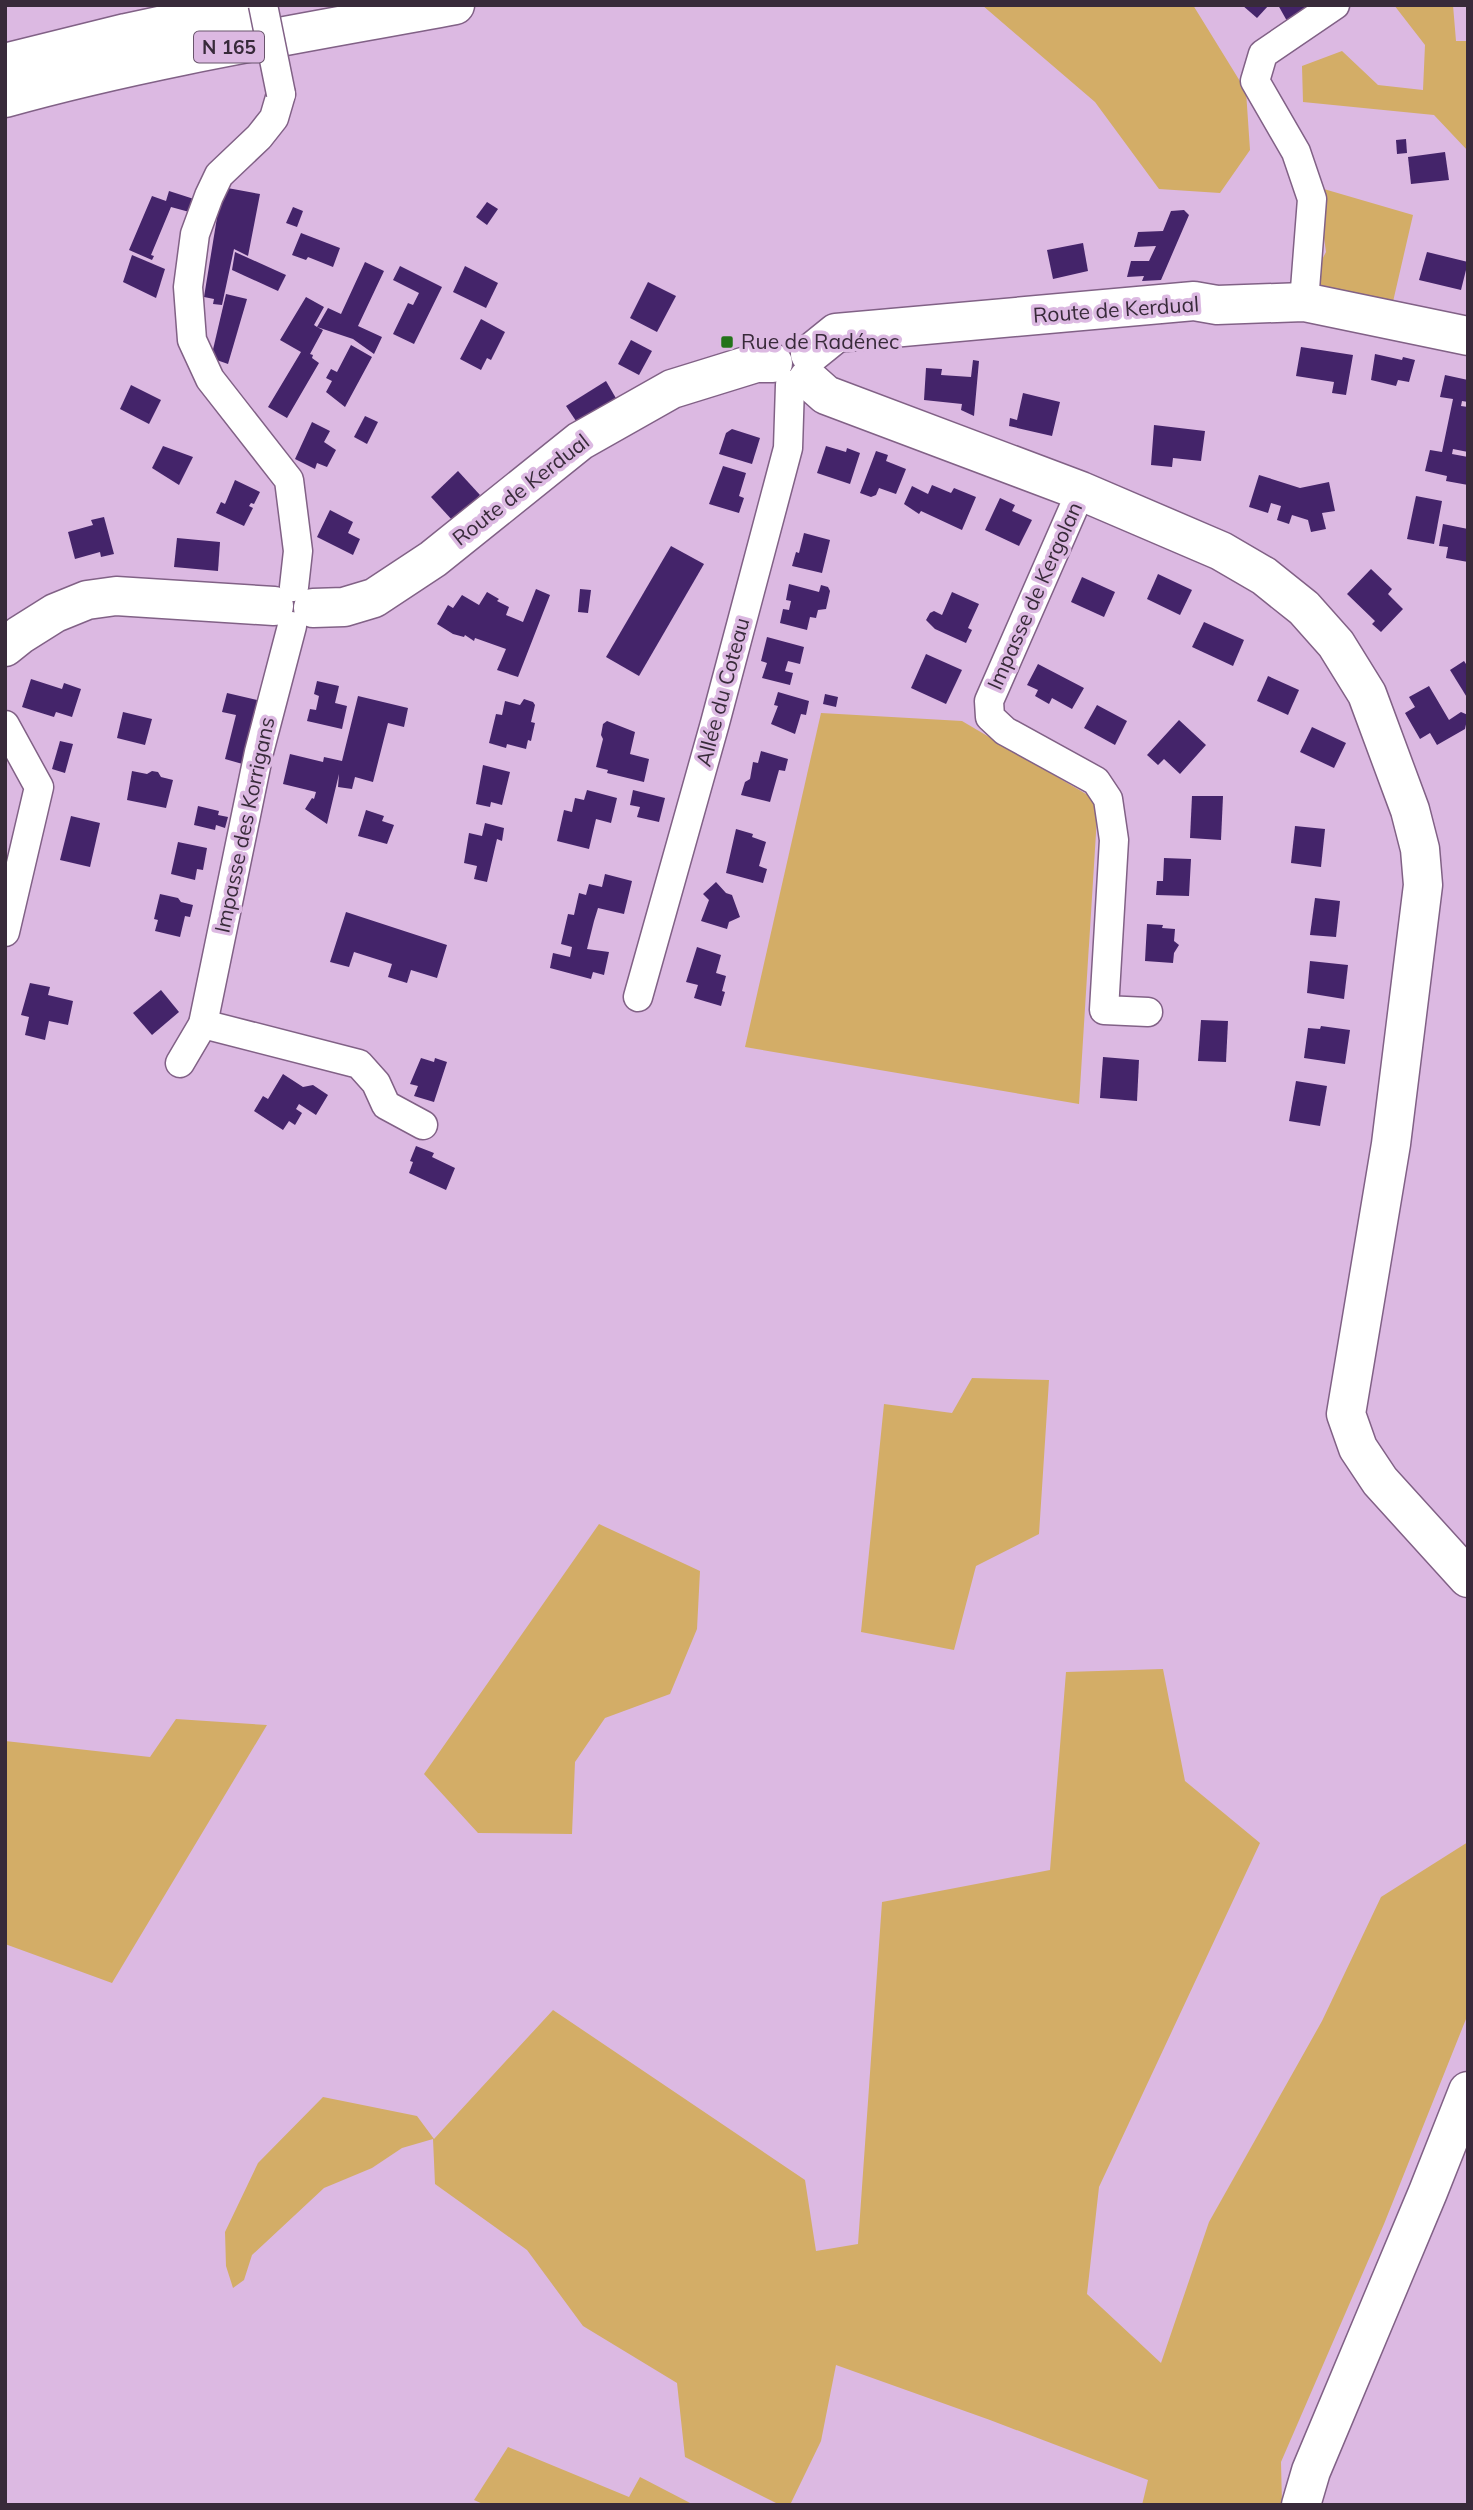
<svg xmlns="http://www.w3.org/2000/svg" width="1473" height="2510" font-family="Mulish,sans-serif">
  <rect width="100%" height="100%" fill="#dcb9e2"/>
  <g fill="#d3ad67">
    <polygon points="982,5 1193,5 1246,91 1250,150 1220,193 1159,189 1095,102"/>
    <polygon points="1394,5 1453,5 1456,41 1468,41 1468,151 1434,115 1303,102 1302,66 1342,51 1378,85 1423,90 1425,45"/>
    <polygon points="1317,187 1413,215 1392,306 1314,290 1315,273 1326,252"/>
    <polygon points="821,713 962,721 1098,801 1079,1104 745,1047"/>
    <polygon points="972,1378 1049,1380 1039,1534 976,1566 954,1650 861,1632 884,1404 952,1413"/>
    <polygon points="599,1524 700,1571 697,1629 670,1694 605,1718 575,1762 572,1834 478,1833 424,1774"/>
    <polygon points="1163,1669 1185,1781 1260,1843 1099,2187 1087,2294 1161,2363 1209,2222 1322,2021 1381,1897 1468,1842 1468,2014 1384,2224 1281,2462 1282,2505 1142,2505 1148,2480 990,2420 836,2365 821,2441 790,2505 780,2505 685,2457 677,2383 583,2326 527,2250 435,2184 433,2139 402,2148 372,2168 324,2188 252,2255 244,2280 233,2288 226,2266 225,2232 258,2163 323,2097 417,2116 434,2139 553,2010 805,2180 816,2251 858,2244 882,1902 1050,1870 1066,1672"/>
    <polygon points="176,1719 267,1725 112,1983 5,1944 5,1741 150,1757"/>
    <polygon points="508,2447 629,2497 640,2477 694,2505 485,2505 474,2500"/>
  </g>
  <g fill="#44246a">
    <polygon points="1242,5 1269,5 1257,18"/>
    <polygon points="1278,5 1325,5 1287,21"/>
    <polygon points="1406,139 1407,153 1397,154 1396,140"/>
    <polygon points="1445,152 1449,180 1411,184 1408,157"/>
    <polygon points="222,187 260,194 248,256 234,249 222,305 213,304 214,299 204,297"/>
    <polygon points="169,191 197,200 193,213 171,207 151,255 154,256 152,260 129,250 152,196 166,201"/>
    <polygon points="487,202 498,209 487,225 476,217"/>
    <polygon points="293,207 303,211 297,227 286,223"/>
    <polygon points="1184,210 1189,215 1161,280 1142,281 1144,276 1127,277 1131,261 1149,261 1156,246 1134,247 1138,232 1163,231 1171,211"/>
    <polygon points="301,233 340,248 333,267 308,257 306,260 292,255"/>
    <polygon points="1083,243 1088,271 1053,279 1047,250"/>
    <polygon points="235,252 286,275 278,291 232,270"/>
    <polygon points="1427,252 1468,262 1461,290 1419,280"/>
    <polygon points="132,255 165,269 156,298 123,282"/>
    <polygon points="365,262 384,271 358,326 382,337 374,354 353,339 317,327 323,330 310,354 313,355 312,358 319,363 287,418 268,407 301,352 280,340 306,297 324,307 314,325 317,327 328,308 341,314"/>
    <polygon points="400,266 442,287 414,344 393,334 408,303 413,305 419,293 393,280"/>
    <polygon points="465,266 498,283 486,308 453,292"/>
    <polygon points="648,282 676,296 657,332 630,318"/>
    <polygon points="226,294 247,299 228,364 211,358"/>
    <polygon points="481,319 505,332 491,360 487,358 481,370 460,359"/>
    <polygon points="631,340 652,351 639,375 618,364"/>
    <polygon points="351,345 372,357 345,407 326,392 332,381 326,378 331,369 337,372"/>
    <polygon points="1301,347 1353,355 1346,395 1332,393 1334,382 1296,376"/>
    <polygon points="1375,354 1402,360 1403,357 1415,360 1409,382 1398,380 1396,386 1371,380"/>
    <polygon points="973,360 979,361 974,416 961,410 962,404 924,400 926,368 942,369 941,375 971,377"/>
    <polygon points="1445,375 1468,380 1468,402 1462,401 1461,406 1468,407 1468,452 1453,449 1452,454 1468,457 1468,485 1446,481 1447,476 1425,471 1430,450 1442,452 1453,399 1440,397"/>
    <polygon points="606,381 617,400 578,424 566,406"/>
    <polygon points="131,385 161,400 149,424 120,409"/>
    <polygon points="1023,393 1060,402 1052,436 1009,426 1010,418 1017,420"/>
    <polygon points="365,416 378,422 367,444 354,437"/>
    <polygon points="312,422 330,431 324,442 336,450 327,467 317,463 315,469 295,459"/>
    <polygon points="1154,425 1205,431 1201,461 1173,458 1172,467 1151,465"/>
    <polygon points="732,429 760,438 752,464 719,454 726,433"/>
    <polygon points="163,446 193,457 179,485 152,468"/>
    <polygon points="826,446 846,452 847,448 860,453 850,484 817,473"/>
    <polygon points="876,451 888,455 886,461 906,469 896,494 879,488 876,495 871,497 860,493"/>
    <polygon points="723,466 746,473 739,496 744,498 739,513 709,504"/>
    <polygon points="458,471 480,495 453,521 431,497"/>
    <polygon points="1259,475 1300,488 1329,482 1335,511 1322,513 1326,529 1311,532 1308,520 1292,515 1289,524 1277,520 1281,506 1271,503 1268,513 1249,507"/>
    <polygon points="235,480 260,492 254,504 251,503 249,506 253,508 244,526 216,513 221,502 225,504"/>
    <polygon points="932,485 951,493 954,488 976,497 962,530 921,511 919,514 904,504 912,486 928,494"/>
    <polygon points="1416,496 1442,501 1434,544 1407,539"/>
    <polygon points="1000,498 1015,505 1012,511 1032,520 1019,546 985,530"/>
    <polygon points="330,510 353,522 348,533 360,539 353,555 317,537"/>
    <polygon points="104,517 114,554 101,557 100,552 75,559 68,532 93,525 91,520"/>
    <polygon points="1443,524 1468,529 1468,562 1446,558 1448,547 1439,546"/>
    <polygon points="804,533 830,540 822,573 792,566 796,552 799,553"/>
    <polygon points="177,538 220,542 218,571 174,567"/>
    <polygon points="671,546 704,564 639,676 606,657"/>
    <polygon points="1371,569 1392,589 1388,594 1403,609 1381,632 1372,624 1375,621 1347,594"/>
    <polygon points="1158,574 1192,590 1180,615 1147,599"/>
    <polygon points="1082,577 1115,592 1104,617 1071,602"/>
    <polygon points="789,584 819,592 821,585 828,587 830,591 826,609 818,610 816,618 810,617 807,630 780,623 783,609 789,610 791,601 786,600"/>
    <polygon points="536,589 550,595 518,677 497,670 506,649 475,638 474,641 465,635 464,637 453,634 437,624 448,605 453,608 462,595 479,605 487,592 499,599 497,601 509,607 506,615 523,622"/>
    <polygon points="580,589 591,590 588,613 578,612"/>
    <polygon points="952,592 979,604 968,628 972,630 966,643 935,629 926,620 930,613 934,611 942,615"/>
    <polygon points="1204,622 1244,640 1233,666 1192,647"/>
    <polygon points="767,637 804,647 800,664 788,661 785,671 793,673 790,685 762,678 767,663 761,661"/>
    <polygon points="926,654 962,670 946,704 911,688"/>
    <polygon points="1464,661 1468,667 1468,699 1450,670"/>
    <polygon points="1038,664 1084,688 1072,709 1052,698 1049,704 1035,696 1038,690 1027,685"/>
    <polygon points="1268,676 1299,690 1288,715 1257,701"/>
    <polygon points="31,679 62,689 64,683 81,689 72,717 56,712 54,717 22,707"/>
    <polygon points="317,681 339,686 335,703 347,706 342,729 307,721 310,709 316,710 319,696 314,694"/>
    <polygon points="1429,686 1449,720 1461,712 1468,715 1465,729 1437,745 1430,733 1420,739 1405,713 1415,707 1409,697"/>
    <polygon points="778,692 809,701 806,715 801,714 795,734 771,724 778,706 774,705"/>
    <polygon points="227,693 261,701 246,765 225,759 236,715 222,712"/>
    <polygon points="825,694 838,697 836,707 823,704"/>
    <polygon points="358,696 408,708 404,727 388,723 373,782 355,777 352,789 338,787 339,774 327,824 305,809 312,798 314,799 316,792 283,784 290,754 323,762 324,757 342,761"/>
    <polygon points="524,699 533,702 535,705 531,722 535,723 531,741 528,740 526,749 507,744 506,748 489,743 496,714 502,715 505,701 520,705"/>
    <polygon points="1097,705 1127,721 1115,745 1084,728"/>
    <polygon points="123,712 152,719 145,745 117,738"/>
    <polygon points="1179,720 1206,745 1180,774 1164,759 1158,765 1147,755"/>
    <polygon points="607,721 635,732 630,754 649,759 644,782 607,773 608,770 596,767 603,739 601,735 603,724"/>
    <polygon points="1312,727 1346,743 1334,768 1300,752"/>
    <polygon points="60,741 73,744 65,773 52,769"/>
    <polygon points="761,751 788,759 785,771 779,770 770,802 741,795 745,782 750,779 753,762 758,763"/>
    <polygon points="483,765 510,772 502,805 491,802 490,807 476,804"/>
    <polygon points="132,771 147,774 152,771 158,772 161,777 173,780 166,808 127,800"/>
    <polygon points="587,790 617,798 611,823 596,819 589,849 557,841 564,810 572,812 575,798 584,800"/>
    <polygon points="633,790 665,798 659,822 637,817 640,807 630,805"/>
    <polygon points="1192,796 1223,796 1221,840 1190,838"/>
    <polygon points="198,806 219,811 218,815 228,817 225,828 216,825 215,830 194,825"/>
    <polygon points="366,810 384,816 382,821 394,825 387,844 358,836"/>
    <polygon points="71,816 100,823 90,867 60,860"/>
    <polygon points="485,823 504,828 502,841 497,839 487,882 474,879 477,866 464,863 469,833 482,836"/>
    <polygon points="1295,826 1325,829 1321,867 1291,863"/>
    <polygon points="736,829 753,834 752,837 766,842 759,866 767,869 763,883 726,873"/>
    <polygon points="178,842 207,848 203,870 197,869 195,880 171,874"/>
    <polygon points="1164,858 1191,859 1189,896 1156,895 1157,881 1163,881"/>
    <polygon points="605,874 632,881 624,914 598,908 594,921 587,949 609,952 604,975 593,972 591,979 550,968 553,953 570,957 572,947 561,944 568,914 574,915 579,893 586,895 589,884 602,887"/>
    <polygon points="716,882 726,893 732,895 740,917 729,922 727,929 701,921 709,900 703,894"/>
    <polygon points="160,894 178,898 181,902 193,905 190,917 185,916 180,937 155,931 158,920 154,919"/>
    <polygon points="1315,898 1340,901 1336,937 1310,935"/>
    <polygon points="346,912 447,945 437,978 411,970 407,983 388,977 392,964 354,952 349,967 330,962"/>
    <polygon points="1147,924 1163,925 1162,928 1175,929 1174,941 1179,945 1174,953 1173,963 1145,961"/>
    <polygon points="697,947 721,955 716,973 726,976 722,991 725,992 721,1006 694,998 698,985 686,982"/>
    <polygon points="1310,961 1348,965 1344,999 1307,993"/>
    <polygon points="30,983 50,987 48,995 73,1001 68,1025 49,1021 45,1040 25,1035 29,1017 21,1015"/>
    <polygon points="161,990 179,1012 152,1035 133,1013"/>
    <polygon points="1201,1020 1228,1021 1226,1062 1198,1061"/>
    <polygon points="1321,1026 1350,1030 1345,1064 1304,1058 1308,1028 1320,1029"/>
    <polygon points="1103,1057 1139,1060 1137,1101 1100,1098"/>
    <polygon points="421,1058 434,1062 435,1058 447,1062 434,1102 414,1096 418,1086 410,1084"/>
    <polygon points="283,1074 303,1087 313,1085 328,1095 316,1115 299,1104 296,1109 302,1113 295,1125 289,1121 283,1130 254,1111 263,1096 268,1099"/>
    <polygon points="1296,1081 1327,1086 1320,1126 1289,1121"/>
    <polygon points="416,1146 434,1153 432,1157 455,1168 446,1190 409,1173 413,1162 410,1161"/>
  </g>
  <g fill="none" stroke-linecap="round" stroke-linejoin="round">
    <g stroke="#816186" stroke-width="31">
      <g id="street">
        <polyline points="281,94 274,118 259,137 219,175 209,196 195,234 188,287 192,340 210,379 289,480 298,551 294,587"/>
        <polyline points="1304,302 1312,199 1296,152 1255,81 1263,54 1335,5"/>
        <polyline points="1081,491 989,701 990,717 1005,731 1096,781 1108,799 1114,840 1104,1010 1148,1012"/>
        <polyline points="5,725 39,787 5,932"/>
        <polyline points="638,997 715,723 788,448 790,385"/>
        <polyline points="203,1024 359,1064 376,1083 386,1105 423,1125"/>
        <polyline points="180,1063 203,1024 259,752 292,626"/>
      </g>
    </g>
    <g stroke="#816186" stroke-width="41">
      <g id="secondary">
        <polyline points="810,354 836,333 1194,301 1217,305 1304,302 1468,336"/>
        <polyline points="808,379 826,395 1081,491 1221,551 1264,576 1304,608 1336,644 1367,694 1410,810 1420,849 1423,885 1391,1144 1346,1414 1358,1448 1380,1481 1468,1578"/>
        <polyline points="313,608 344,607 374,598 433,559 580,441 672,389 756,363 773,363"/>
        <polyline points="5,647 20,635 55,613 87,600 116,596 274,606"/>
        <polyline points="1301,2505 1311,2471 1428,2192 1468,2091"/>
      </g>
    </g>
    <g stroke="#816186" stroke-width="41">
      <g id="highway">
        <polyline points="5,63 126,33 257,5"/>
        <path d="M5,98C152,57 305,33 455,5"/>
      </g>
    </g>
    <use href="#street" stroke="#fff" stroke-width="28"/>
    <use href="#secondary" stroke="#fff" stroke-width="38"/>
    <use href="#highway" stroke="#fff" stroke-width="38"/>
    <g stroke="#816186" stroke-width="31" stroke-linecap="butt">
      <polyline id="street-bridge" points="263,5 281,94"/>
    </g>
    <use href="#street-bridge" stroke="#fff" stroke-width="28"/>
  </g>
  <rect fill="#23731a" stroke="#dcb9e2" stroke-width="2.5" x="720" y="335" width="14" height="14" rx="3.5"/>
  <g text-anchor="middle" stroke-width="7" stroke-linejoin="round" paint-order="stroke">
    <rect fill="#dcb9e2" stroke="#69556c" stroke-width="2" x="194" y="31.5" width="70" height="31" rx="5"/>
    <g font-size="19" font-weight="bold" fill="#382a3a">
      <text x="229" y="54">N 165</text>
    </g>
    <g font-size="21" fill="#382a3a" stroke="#dcb9e2">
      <text transform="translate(1116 310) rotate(-4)" y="7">Route de Kerdual</text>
      <text transform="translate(521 490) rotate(-38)" y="7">Route de Kerdual</text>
      <text transform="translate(1035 596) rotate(-66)" y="7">Impasse de Kergolan</text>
      <text transform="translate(723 692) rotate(-75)" y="7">Allée du Coteau</text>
      <text transform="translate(245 825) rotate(-78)" y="7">Impasse des Korrigans</text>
    </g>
    <g font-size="21" fill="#382a3a" stroke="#dcb9e2" text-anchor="start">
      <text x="741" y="349">Rue de Radénec</text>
    </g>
  </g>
  <rect width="1473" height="2510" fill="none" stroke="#382a3a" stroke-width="14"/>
</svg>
